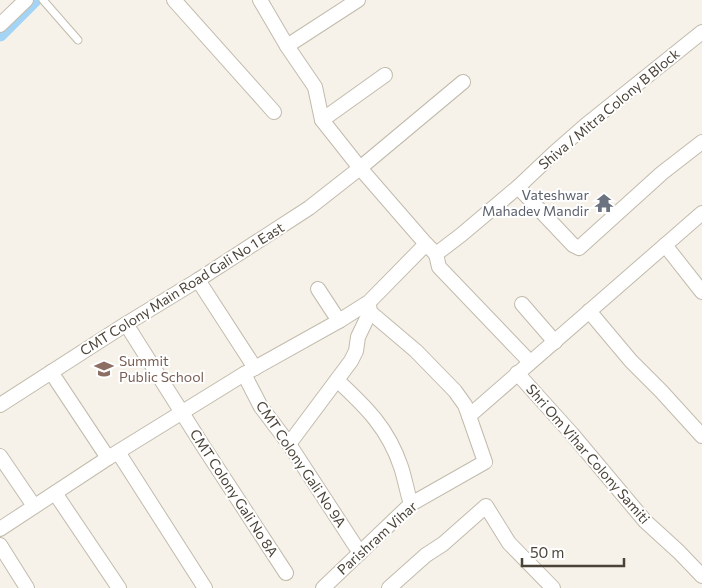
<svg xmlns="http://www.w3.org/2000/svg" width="702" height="588" font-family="Commissioner,sans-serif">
  <rect width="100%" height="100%" fill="#f6f2ea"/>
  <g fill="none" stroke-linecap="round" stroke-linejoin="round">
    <polyline stroke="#a4d4f5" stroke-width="15" points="0,34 34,0"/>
    <g stroke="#c2bbac" stroke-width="9">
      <polyline id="lane" points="43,0 78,40"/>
    </g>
    <g stroke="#c2bbac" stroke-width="16">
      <g id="street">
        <polyline points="174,0 274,112"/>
        <polyline points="260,0 287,46 315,87 322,120 360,168 426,244 436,254 461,235 518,187 554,153 586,125 702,32"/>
        <polyline points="0,25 26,0"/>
        <polyline points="287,46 358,0"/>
        <polyline points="322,120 385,75"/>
        <polyline points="518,187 573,245 579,248 662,173 702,142"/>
        <polyline points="665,245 702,292"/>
        <polyline points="436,254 439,267 530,362"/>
        <polyline points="198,280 255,368"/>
        <polyline points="318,289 339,321"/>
        <polyline points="522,304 555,342"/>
        <polyline points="589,311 631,361 661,391 702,436"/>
        <polyline points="126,324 203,446 286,573"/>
        <polyline points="51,372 108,458"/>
        <polyline points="517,373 572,434 645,521 679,552 702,576"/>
        <polyline points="244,374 261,407 289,444 360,553"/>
        <path d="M337,380C366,407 388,428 401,467C405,479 407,492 411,504"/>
        <polyline points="0,405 126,324 198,280 309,208 360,168 463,82"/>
        <polyline points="469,416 702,213"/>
        <polyline points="289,444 351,361 356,351 358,337 370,312 369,305"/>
        <polyline points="118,452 205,588"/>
        <polyline points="0,456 34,506"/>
        <polyline points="55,493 119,588"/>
        <polyline points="0,529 108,458 244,374 339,321 369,302 426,244"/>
        <polyline points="0,545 27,588"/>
        <polyline points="323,588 411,504 485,462 469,416 465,405 455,391 416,351 370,312"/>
        <polyline points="389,588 426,555 443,544 486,506 509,543 553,588"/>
      </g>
    </g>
    <use href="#lane" stroke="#fff" stroke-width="7"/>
    <use href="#street" stroke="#fff" stroke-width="14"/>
  </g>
  <defs>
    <g id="temple-bare" transform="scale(1.5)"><path d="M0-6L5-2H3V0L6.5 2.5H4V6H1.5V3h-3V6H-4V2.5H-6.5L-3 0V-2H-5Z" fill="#6b7280" stroke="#fff" stroke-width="2.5" paint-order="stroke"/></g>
    <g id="school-bare" transform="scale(1.5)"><path d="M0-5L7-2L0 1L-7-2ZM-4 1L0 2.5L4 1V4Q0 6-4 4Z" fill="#8d6e63" stroke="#fff" stroke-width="2.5" paint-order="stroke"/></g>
  </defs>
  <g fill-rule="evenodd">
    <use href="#temple-bare" x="604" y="203"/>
    <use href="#school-bare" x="104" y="369"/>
  </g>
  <g text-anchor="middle" stroke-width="4" stroke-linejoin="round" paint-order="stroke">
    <g font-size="14" fill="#4b4338" stroke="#fff">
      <text transform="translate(609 109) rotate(-40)" y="5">Shiva / Mitra Colony B Block</text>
      <text transform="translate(182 289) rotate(-32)" y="5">CMT Colony Main Road Gali No 1 East</text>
      <text transform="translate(588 454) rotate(49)" y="5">Shri Om Vihar Colony Samiti</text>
      <text transform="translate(301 464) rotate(56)" y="5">CMT Colony Gali No 9A</text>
      <text transform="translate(234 493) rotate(57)" y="5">CMT Colony Gali No 8A</text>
      <text transform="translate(377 538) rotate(-42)" y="5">Parishram Vihar</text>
    </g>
    <g font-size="14" fill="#5b616d" stroke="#fff" text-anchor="end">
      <text x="589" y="200">Vateshwar<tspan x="589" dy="16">Mahadev Mandir</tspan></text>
    </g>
    <g font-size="14" fill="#785e54" stroke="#fff" text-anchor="start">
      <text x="119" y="366">Summit<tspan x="119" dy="16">Public School</tspan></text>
    </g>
  </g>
  <path d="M522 558v8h102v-8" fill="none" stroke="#4b4338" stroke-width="2.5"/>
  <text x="530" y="558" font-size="15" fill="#4b4338" stroke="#ffffff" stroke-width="4" paint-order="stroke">50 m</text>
</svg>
